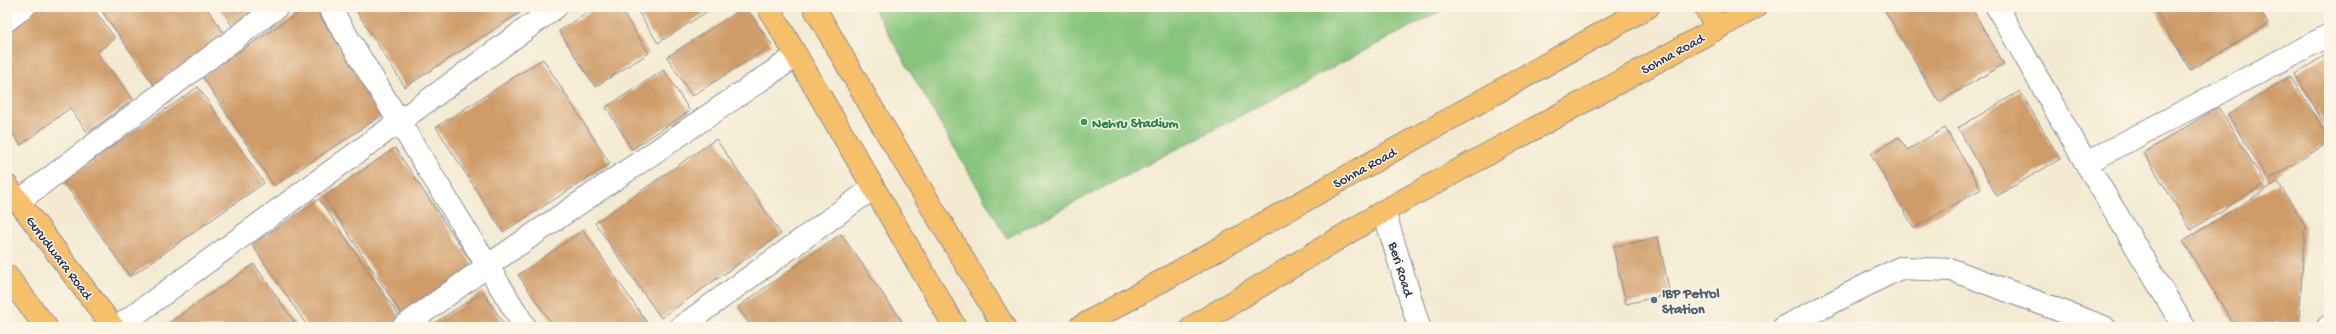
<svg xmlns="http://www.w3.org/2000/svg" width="2336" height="334" font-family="'Gochi Hand',sans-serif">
  <rect width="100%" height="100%" fill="#fcf5e5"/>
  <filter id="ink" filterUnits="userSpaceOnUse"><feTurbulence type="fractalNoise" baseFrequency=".025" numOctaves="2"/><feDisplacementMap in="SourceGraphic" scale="8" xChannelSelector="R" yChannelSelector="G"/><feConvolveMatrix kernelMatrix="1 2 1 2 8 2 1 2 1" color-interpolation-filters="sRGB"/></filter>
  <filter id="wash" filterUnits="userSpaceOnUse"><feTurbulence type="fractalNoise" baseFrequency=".012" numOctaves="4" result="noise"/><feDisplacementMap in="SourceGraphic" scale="16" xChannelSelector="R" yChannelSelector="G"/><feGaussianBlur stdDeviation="0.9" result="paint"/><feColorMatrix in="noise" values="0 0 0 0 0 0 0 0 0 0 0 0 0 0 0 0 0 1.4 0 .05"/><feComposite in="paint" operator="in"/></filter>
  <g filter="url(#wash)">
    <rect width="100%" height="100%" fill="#f3ead1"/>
    <polygon fill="#87c57c" stroke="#517a6d" points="873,7 1448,7 1007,238"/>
    <g id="blocks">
      <g fill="#cf9b67">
        <polygon points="38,7 92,7 115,38 97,52 133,99 88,133 70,108 21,145 7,126 7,31"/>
        <polygon points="99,7 206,7 226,36 155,87"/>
        <polygon points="220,7 263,7 233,27"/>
        <polygon points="307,7 314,7 384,114 274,186 202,76"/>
        <polygon points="354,7 529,7 405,87"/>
        <polygon points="597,7 619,7 649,53 595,87 559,31"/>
        <polygon points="635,7 714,7 658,43"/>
        <polygon points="745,7 772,45 692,96 667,57"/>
        <polygon points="1883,7 1971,7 2004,64 1939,102"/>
        <polygon points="2154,7 2258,7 2268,24 2190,70"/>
        <polygon points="2329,53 2329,132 2295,74"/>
        <polygon points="543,59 610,164 503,232 436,127"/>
        <polygon points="664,70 690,111 632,149 606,107"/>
        <polygon points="2290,76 2329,137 2329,142 2268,180 2228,115"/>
        <polygon points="198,87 264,183 130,277 63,181"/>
        <polygon points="2020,91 2060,159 1997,196 1958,128"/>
        <polygon points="2218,107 2265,183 2191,230 2144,153"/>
        <polygon points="1945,128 1981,189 1914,228 1871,154 1899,137 1907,150"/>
        <polygon points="716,139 781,234 661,318 595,223"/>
        <polygon points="395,148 475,268 403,316 324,197"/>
        <polygon points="2278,182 2305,226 2299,321 2233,323 2183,241"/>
        <polygon points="319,199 401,319 389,327 308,327 252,245"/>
        <polygon points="583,230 650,327 554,327 518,275"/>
        <polygon points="841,234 906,327 751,327 738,307"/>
        <polygon points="1658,237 1670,294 1626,304 1613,247"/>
        <polygon points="254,264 298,327 163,327"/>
        <polygon points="483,292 506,327 428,327"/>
      </g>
    </g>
  </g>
  <g filter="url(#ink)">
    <use href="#blocks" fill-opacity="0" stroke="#878c98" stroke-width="1"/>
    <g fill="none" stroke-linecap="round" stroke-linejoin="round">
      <g stroke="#878c98" stroke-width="24">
        <g id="minor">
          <polyline points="329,7 525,327"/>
          <polyline points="1997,7 2086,163 2184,327"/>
          <polyline points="7,20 24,7"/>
          <polyline points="2086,163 2329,35"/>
          <polyline points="19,201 277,7"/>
          <polyline points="1384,211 1419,327"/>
          <polyline points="118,327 556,7"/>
          <polyline points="403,327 487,266 796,56"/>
          <polyline points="681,327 873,188"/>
          <polyline points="1784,327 1900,268 1952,270 2104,327"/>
          <polyline points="2328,327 2329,327"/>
        </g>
      </g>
      <g stroke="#878c98" stroke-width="24">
        <g id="major">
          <polyline points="768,7 955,327"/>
          <polyline points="814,7 869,103 1004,327"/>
          <polyline points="1705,7 1717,28"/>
          <polyline points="7,186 113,327"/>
          <polyline points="7,276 46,327"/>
          <polyline points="1080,327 1648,7"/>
          <polyline points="1192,327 1384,211 1756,7"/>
        </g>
      </g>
      <use href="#minor" stroke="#fff" stroke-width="22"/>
      <use href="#major" stroke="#f6c06b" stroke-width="22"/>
    </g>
  </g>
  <circle fill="#2e9e5b" stroke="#fcf5e5" stroke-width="1.5" cx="1084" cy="122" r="4"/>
  <circle fill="#5c6f8a" stroke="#fcf5e5" stroke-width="1.5" cx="1654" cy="300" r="4"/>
  <g text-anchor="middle" stroke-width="3" stroke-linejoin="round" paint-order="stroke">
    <g font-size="14" fill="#1b2f5e" stroke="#fcf5e5">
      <text transform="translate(1672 53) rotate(-29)" y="5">Sohna Road</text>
      <text transform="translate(1364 167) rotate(-29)" y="5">Sohna Road</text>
      <text transform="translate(60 257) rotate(53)" y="5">Gurudwara Road</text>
      <text transform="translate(1402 269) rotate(73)" y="5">Beri Road</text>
    </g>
    <g font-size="14" font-weight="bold" fill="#27864d" stroke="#fcf5e5" text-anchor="start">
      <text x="1092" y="127">Nehru Stadium</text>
    </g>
    <g font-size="14" font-weight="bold" fill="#4e5e75" stroke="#fcf5e5" text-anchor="start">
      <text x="1662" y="297">IBP Petrol<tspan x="1662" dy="16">Station</tspan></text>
    </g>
  </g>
  <rect width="2336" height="334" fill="none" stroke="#fcf5e5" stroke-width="24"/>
</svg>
